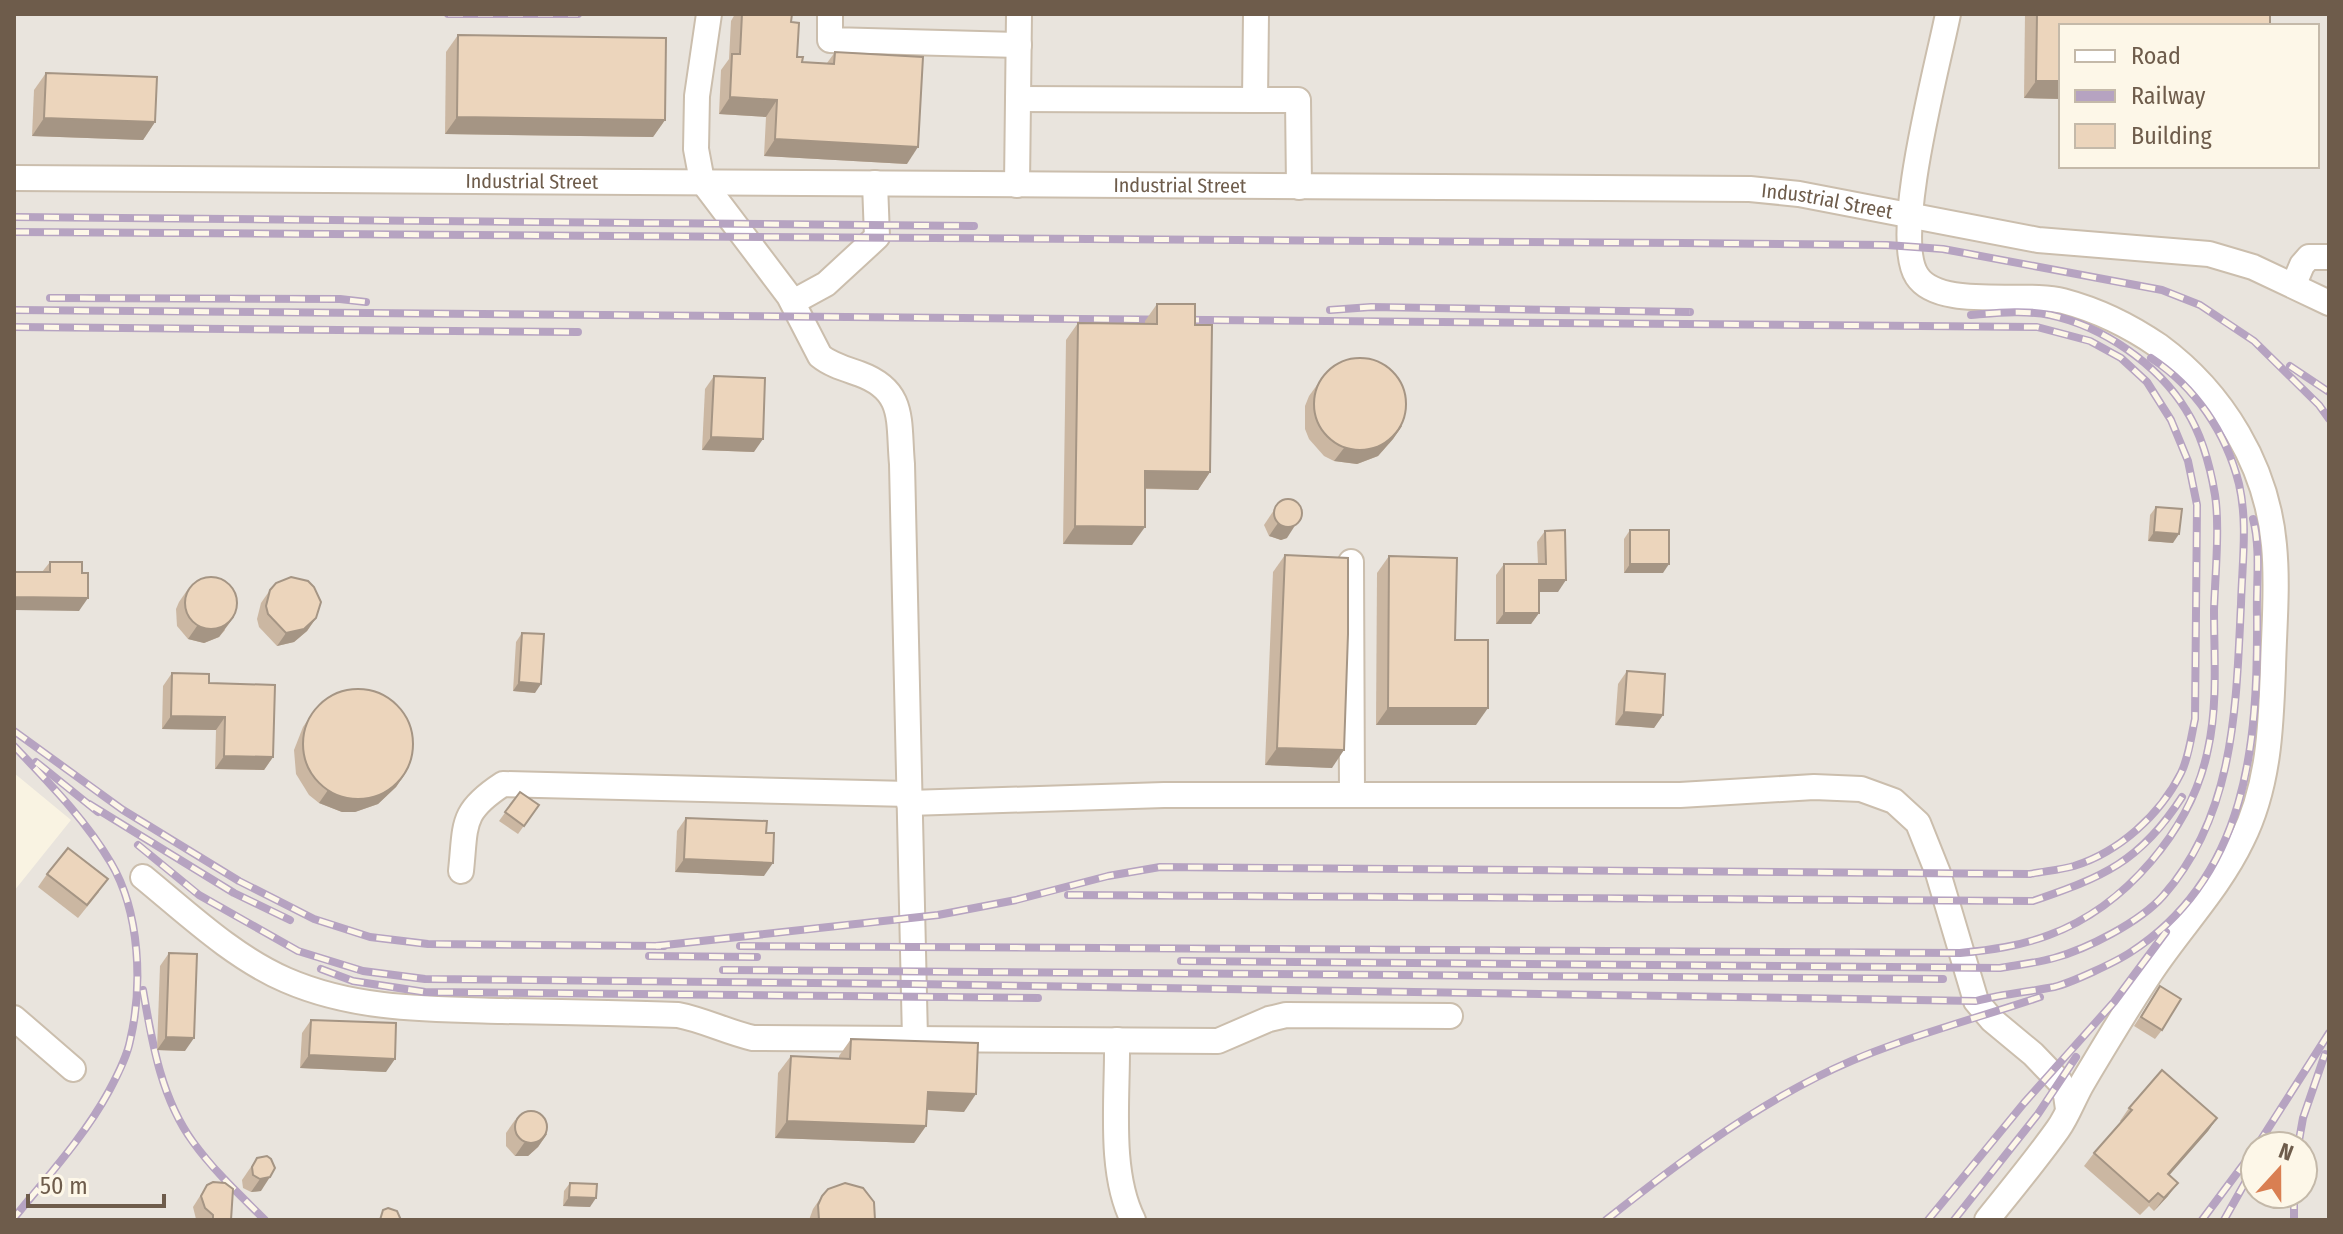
<svg xmlns="http://www.w3.org/2000/svg" width="2343" height="1234" font-family="'Fira Sans Condensed',sans-serif">
  <rect width="100%" height="100%" fill="#f9f3e2"/>
  <path fill="#e9e4dd" fill-rule="evenodd" d="M14,14H2329V1220H14V891L71,820L14,773ZM2061,26H2317V166H2061ZM2255,1146H2303V1194H2255Z"/>
  <g fill="none" stroke-linecap="round" stroke-linejoin="round">
    <g stroke="#cbbead" stroke-width="28">
      <g id="minor">
        <path d="M709,14L697,96L696,149L702,181L789,296L820,356C831,365 846,369 860,374C906,391 898,421 902,464L915,1039"/>
        <polyline points="830,14 830,40 1019,45"/>
        <path d="M1948,14C1938,65 1891,237 1917,276C1939,310 2024,291 2063,301C2097,310 2130,326 2159,346C2223,393 2267,466 2274,545C2278,586 2274,627 2273,668C2271,726 2269,786 2242,840C2219,888 2181,927 2151,972C2127,1008 2105,1045 2083,1082C2074,1097 2068,1115 2058,1129C2036,1160 2011,1190 1987,1220"/>
        <polyline points="1018,99 1255,100 1256,14"/>
        <polyline points="1255,100 1298,100 1299,187"/>
        <path id="s1" d="M14,178L1750,189L1799,194L2038,240L2209,254L2253,267L2329,303"/>
        <polyline points="1017,185 1019,14"/>
        <polyline points="2294,284 2302,265 2309,257 2329,257"/>
        <polyline points="793,302 826,284 877,237 875,183"/>
        <polyline points="1351,562 1352,794"/>
        <polyline points="909,803 1164,795 1680,795 1814,787 1861,789 1894,801 1918,823 1938,873 1976,1001 1992,1020 2033,1054 2060,1082 2066,1095 2068,1109"/>
        <path d="M461,871C466,824 460,812 503,784L909,794"/>
        <path d="M143,877C187,913 233,957 286,980C355,1010 428,1009 502,1011C561,1012 620,1013 678,1015C704,1020 727,1032 753,1038L1218,1041L1269,1019L1286,1015L1450,1016"/>
        <polyline points="14,1018 73,1069"/>
        <path d="M1117,1040C1118,1095 1108,1171 1133,1220"/>
      </g>
    </g>
    <use href="#minor" stroke="#fff" stroke-width="24"/>
    <g stroke="#b6a3c1" stroke-width="8">
      <g id="rail">
        <polyline points="448,14 578,14"/>
        <polyline points="14,217 974,226"/>
        <polyline points="14,232 1682,243 1887,245 1943,249 2162,290 2200,305 2254,341 2319,405 2329,419"/>
        <polyline points="50,298 340,299 366,302"/>
        <path d="M14,310L2037,327L2090,341L2121,358L2147,382L2171,420L2188,461L2197,505L2195,719C2191,737 2189,757 2181,773C2160,815 2119,852 2074,866C2060,870 2045,871 2030,874L1160,867L1108,876L1016,900L938,915L656,946"/>
        <polyline points="1330,310 1371,307 1690,312"/>
        <polyline points="14,327 578,332"/>
        <polyline points="2290,366 2329,392"/>
        <polyline points="14,731 123,810 239,881 314,919 370,937 428,944 664,946"/>
        <path d="M14,746C49,783 85,819 111,863C140,912 143,986 130,1041C127,1057 117,1076 109,1091C84,1137 47,1177 14,1218"/>
        <polyline points="36,762 98,812"/>
        <polyline points="89,804 234,893 290,920"/>
        <path d="M138,845L199,895L298,951L363,971L425,979L914,984L1976,1001C2002,994 2028,992 2054,987C2071,983 2116,962 2131,952C2248,876 2258,743 2257,616C2256,585 2261,549 2253,519"/>
        <path d="M1068,895L2033,901C2103,877 2140,862 2182,797"/>
        <path d="M740,946L1960,953C1991,950 2020,946 2049,935C2125,907 2192,829 2208,749C2218,704 2214,656 2214,610C2215,577 2220,526 2215,495C2210,465 2202,435 2186,410C2158,364 2102,326 2050,315C2024,310 1997,313 1971,315"/>
        <polyline points="649,956 757,957"/>
        <path d="M1181,961L2000,968C2017,965 2036,963 2054,958C2087,949 2140,922 2163,896C2235,814 2236,707 2241,604C2242,564 2248,523 2239,484C2226,432 2195,387 2151,358"/>
        <polyline points="321,969 353,981 425,992 1038,998"/>
        <polyline points="723,970 1943,979"/>
        <path d="M143,990C152,1042 161,1098 193,1142C214,1171 240,1195 265,1220"/>
        <polyline points="2257,1146 2329,1033"/>
        <polyline points="2298,1146 2303,1118 2325,1054"/>
        <polyline points="2294,1194 2294,1220"/>
        <path d="M1606,1220C1673,1167 1740,1116 1817,1077C1882,1043 1969,1021 2040,997"/>
        <polyline points="1928,1220 2024,1103 2114,1002 2166,932"/>
        <polyline points="1954,1220 2038,1114 2076,1057"/>
        <polyline points="2202,1220 2255,1149"/>
        <polyline points="2224,1220 2255,1165"/>
      </g>
    </g>
    <use href="#rail" stroke="#fdf7e8" stroke-width="5" stroke-dasharray="15" stroke-linecap="butt"/>
  </g>
  <g fill="#cbb7a2">
    <polygon points="735,14 792,14 791,22 797,57 802,62 827,63 835,52 907,164 764,156 766,117 719,114 721,70 729,59 731,21"/>
    <polygon points="2025,14 2270,14 2061,99 2024,98"/>
    <polygon points="458,35 665,120 653,137 445,134 446,52"/>
    <polygon points="46,73 155,122 143,140 32,136 34,90"/>
    <polygon points="1157,304 1195,325 1210,472 1198,490 1145,489 1132,545 1063,544 1066,340 1078,323 1145,324 1145,321"/>
    <polygon points="1325,374 1402,426 1393,439 1378,456 1357,464 1334,461 1324,456 1309,439 1305,429 1305,406 1309,396"/>
    <polygon points="714,376 754,452 702,450 705,389"/>
    <polygon points="1280,501 1287,538 1281,540 1269,536 1264,525"/>
    <polygon points="2156,507 2173,543 2148,541 2150,515"/>
    <polygon points="1630,530 1663,573 1624,573 1624,539"/>
    <polygon points="1545,531 1558,592 1539,592 1539,613 1531,624 1496,624 1496,575 1504,564 1538,564 1537,542"/>
    <polygon points="1285,555 1332,768 1265,765 1273,572"/>
    <polygon points="1389,556 1455,640 1476,725 1376,725 1377,573"/>
    <polygon points="50,562 79,611 42,572"/>
    <polygon points="188,589 225,630 219,637 204,643 188,639 177,626 176,609 179,602"/>
    <polygon points="270,590 316,618 307,631 294,642 277,646 259,627 257,619 261,603"/>
    <polygon points="522,633 535,693 513,691 516,642"/>
    <polygon points="1627,671 1663,715 1654,728 1615,725 1618,684"/>
    <polygon points="172,673 209,683 273,757 264,770 215,769 216,730 162,729 163,686"/>
    <polygon points="312,714 405,774 396,787 378,804 355,812 342,812 319,803 309,795 296,774 294,750 303,727"/>
    <polygon points="520,792 539,805 518,834 499,821"/>
    <polygon points="686,818 764,876 675,872 677,831"/>
    <polygon points="47,874 99,892 78,918 38,887"/>
    <polygon points="169,953 185,1051 157,1050 160,966"/>
    <polygon points="2160,986 2162,1030 2155,1039 2134,1026"/>
    <polygon points="311,1020 386,1072 300,1068 302,1033"/>
    <polygon points="851,1039 964,1112 927,1110 926,1126 914,1143 775,1138 778,1073 791,1056 839,1058 839,1056"/>
    <polygon points="2129,1108 2217,1118 2208,1131 2169,1175 2168,1196 2154,1211 2149,1206 2140,1215 2084,1166 2094,1153 2121,1122 2120,1121"/>
    <polygon points="515,1120 547,1134 538,1147 528,1156 515,1156 506,1146 506,1133"/>
    <polygon points="257,1158 261,1191 251,1192 243,1188 242,1180"/>
    <polygon points="570,1183 590,1207 563,1206 564,1191"/>
    <polygon points="207,1185 231,1220 196,1219 193,1207"/>
    <polygon points="822,1196 875,1220 809,1220 813,1209"/>
  </g>
  <g fill="#a59584">
    <polygon points="2036,81 2061,81 2061,99 2024,98"/>
    <polygon points="730,97 777,100 766,117 719,114"/>
    <polygon points="457,117 665,120 653,137 445,134"/>
    <polygon points="44,118 155,122 143,140 32,136"/>
    <polygon points="775,139 918,147 907,164 764,156"/>
    <polygon points="1402,426 1393,439 1378,456 1357,464 1334,461 1344,448"/>
    <polygon points="711,437 763,439 754,452 702,450"/>
    <polygon points="1145,471 1210,472 1198,490 1133,488"/>
    <polygon points="1278,523 1296,524 1287,538 1281,540 1269,536"/>
    <polygon points="1075,526 1145,527 1132,545 1063,544"/>
    <polygon points="2154,532 2179,534 2173,543 2148,541"/>
    <polygon points="1630,564 1669,564 1663,573 1624,573"/>
    <polygon points="1539,580 1566,580 1558,592 1531,592"/>
    <polygon points="14,597 88,598 79,611 14,610"/>
    <polygon points="1504,613 1539,613 1531,624 1496,624"/>
    <polygon points="234,617 219,637 204,643 188,639 197,626"/>
    <polygon points="316,618 307,631 294,642 277,646 286,633"/>
    <polygon points="519,682 541,684 535,693 513,691"/>
    <polygon points="1388,708 1488,708 1476,725 1376,725"/>
    <polygon points="1624,712 1663,715 1654,728 1615,725"/>
    <polygon points="171,716 225,717 216,730 162,729"/>
    <polygon points="1277,748 1344,750 1332,768 1265,765"/>
    <polygon points="224,756 273,757 264,770 215,769"/>
    <polygon points="405,774 396,787 378,804 355,812 342,812 319,803 328,790"/>
    <polygon points="684,859 773,863 764,876 675,872"/>
    <polygon points="166,1037 194,1038 185,1051 157,1050"/>
    <polygon points="309,1055 395,1059 386,1072 300,1068"/>
    <polygon points="928,1092 976,1094 964,1112 916,1109"/>
    <polygon points="2217,1118 2208,1131 2159,1187 2168,1174"/>
    <polygon points="787,1121 926,1126 914,1143 775,1138"/>
    <polygon points="547,1134 538,1147 528,1156 515,1156 524,1143"/>
    <polygon points="270,1177 261,1191 251,1192 260,1179"/>
    <polygon points="2178,1183 2168,1196 2154,1211 2164,1198"/>
    <polygon points="569,1197 596,1198 590,1207 563,1206"/>
  </g>
  <g fill="#ecd5bc" stroke="#a59584" stroke-width="2">
    <polygon points="742,14 792,14 791,22 799,23 797,57 803,57 802,62 834,64 835,52 923,57 918,147 775,139 777,100 730,97 732,54 740,54"/>
    <polygon points="2037,14 2270,14 2270,26 2061,26 2061,81 2036,81"/>
    <polygon points="458,35 666,38 665,120 457,117"/>
    <polygon points="46,73 157,77 155,122 44,118"/>
    <polygon points="1157,304 1195,304 1195,325 1212,325 1210,472 1145,471 1145,527 1075,526 1078,323 1157,324"/>
    <circle cx="1360" cy="404" r="46"/>
    <polygon points="714,376 765,378 763,439 711,437"/>
    <circle cx="1288" cy="513" r="14"/>
    <polygon points="2156,507 2182,509 2179,534 2154,532"/>
    <polygon points="1565,530 1566,580 1539,580 1539,613 1504,613 1504,564 1546,564 1545,531"/>
    <rect x="1630" y="530" width="39" height="34"/>
    <polygon points="1285,555 1348,558 1348,634 1344,750 1277,748"/>
    <polygon points="1389,556 1457,558 1455,640 1488,640 1488,708 1388,708"/>
    <polygon points="50,562 82,562 82,573 88,573 88,598 14,597 14,572 50,572"/>
    <circle cx="211" cy="603" r="26"/>
    <polygon points="291,577 308,581 314,587 321,602 316,618 304,629 286,633 268,614 266,606 270,590 276,583"/>
    <polygon points="522,633 544,634 541,684 519,682"/>
    <polygon points="1627,671 1665,674 1663,715 1624,712"/>
    <polygon points="172,673 209,674 209,683 275,685 273,757 224,756 225,717 171,716"/>
    <circle cx="358" cy="744" r="55"/>
    <polygon points="520,792 539,805 524,826 505,812"/>
    <polygon points="686,818 767,821 766,833 774,833 773,863 684,859"/>
    <polygon points="68,848 108,879 87,905 47,874"/>
    <polygon points="169,953 197,954 194,1038 166,1037"/>
    <polygon points="2160,986 2181,999 2162,1030 2141,1017"/>
    <polygon points="311,1020 396,1023 395,1059 309,1055"/>
    <polygon points="851,1039 978,1043 976,1094 928,1092 926,1126 787,1121 791,1056 850,1059"/>
    <polygon points="2162,1070 2217,1118 2168,1174 2178,1183 2164,1198 2158,1193 2149,1202 2094,1153 2132,1110 2129,1108"/>
    <circle cx="531" cy="1127" r="16"/>
    <polygon points="267,1156 271,1159 275,1168 270,1177 260,1179 253,1175 252,1167 257,1158"/>
    <polygon points="213,1182 225,1183 233,1189 231,1220 213,1220 213,1215 205,1208 201,1196 207,1185"/>
    <polygon points="570,1183 597,1184 596,1198 569,1197"/>
    <polygon points="845,1183 863,1188 874,1202 875,1220 819,1220 818,1205 822,1196 828,1189"/>
    <polygon points="388,1208 397,1211 401,1220 380,1220 383,1210"/>
  </g>
  <g text-anchor="middle" stroke-width="6" stroke-linejoin="round" paint-order="stroke">
    <g font-size="20" fill="#6e5c4b" stroke="#fdf7e8">
      <text dy="7" stroke="none"><textPath href="#s1" startOffset="518">Industrial Street</textPath></text>
      <text dy="7" stroke="none"><textPath href="#s1" startOffset="1166">Industrial Street</textPath></text>
      <text dy="7" stroke="none"><textPath href="#s1" startOffset="1814">Industrial Street</textPath></text>
    </g>
  </g>
  <rect width="2343" height="1234" fill="none" stroke="#6e5c4b" stroke-width="32"/>
  <rect x="2059" y="24" width="260" height="144" fill="#fdf7e8" stroke="#c4b9a9" stroke-width="2"/>
  <rect x="2075" y="50" width="40" height="12" fill="#ffffff" stroke="#c4b9a9" stroke-width="2"/>
  <text x="2131" y="64" font-size="24" fill="#6e5c4b">Road</text>
  <rect x="2075" y="90" width="40" height="12" fill="#b6a3c1" stroke="#c4b9a9" stroke-width="2"/>
  <text x="2131" y="104" font-size="24" fill="#6e5c4b">Railway</text>
  <rect x="2075" y="124" width="40" height="24" fill="#ecd5bc" stroke="#c4b9a9" stroke-width="2"/>
  <text x="2131" y="144" font-size="24" fill="#6e5c4b">Building</text>
  <g transform="translate(2279 1170) rotate(21)"><circle r="38" fill="#fdf7e8" stroke="#c4b9a9" stroke-width="2"/>
  <path d="M0-6L14 30L0 20L-14 30Z" fill="#d97f52"/>
  <text y="-12" font-size="22" font-weight="bold" text-anchor="middle" fill="#6e5c4b">N</text>
  </g>
  <path d="M28 1194v12h136v-12" fill="none" stroke="#6e5c4b" stroke-width="4"/>
  <text x="40" y="1194" font-size="24" fill="#6e5c4b" stroke="#fdf7e8" stroke-width="6" paint-order="stroke">50 m</text>
</svg>
